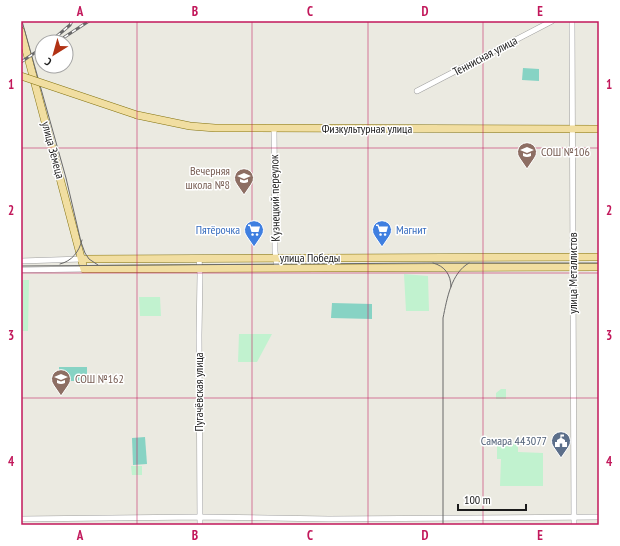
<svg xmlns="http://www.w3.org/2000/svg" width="620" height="546" font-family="'PT Sans Narrow',sans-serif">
  <rect width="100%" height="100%" fill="#ebeae1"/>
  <g fill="#c1f2cf">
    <polygon points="404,274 428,276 429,311 406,311"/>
    <polygon points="21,280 29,280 28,331 21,331"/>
    <polygon points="139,297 160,297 161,316 140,316"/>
    <polygon points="239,334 272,334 257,362 238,362"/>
    <polygon points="501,389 506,389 506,399 496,399 496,393"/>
    <polygon points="497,442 518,443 518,452 543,453 543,486 500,486 501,459 497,459"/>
    <polygon points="131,466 142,466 142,475 132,475"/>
  </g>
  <g fill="#87d3c4">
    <polygon points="523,68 539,69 539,81 522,80"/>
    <polygon points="332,303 372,304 372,319 331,318"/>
    <rect x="59" y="367" width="28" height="14"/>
    <polygon points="145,437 147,464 133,465 132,438"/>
  </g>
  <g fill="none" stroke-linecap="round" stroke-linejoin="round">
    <g stroke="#9f9f9f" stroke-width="6">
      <g id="minor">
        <polyline points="572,21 574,525"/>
        <polyline points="417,91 552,21"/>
        <polyline points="274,128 275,251 277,268"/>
        <polyline points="199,258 200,275 199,335 200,525"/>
        <polyline points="21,261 82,259"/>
        <polyline points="21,270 84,269"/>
        <polyline points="21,519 200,517 329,519 599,517"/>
      </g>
    </g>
    <g stroke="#83720f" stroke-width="8">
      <g id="major">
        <polyline points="21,31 84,269 599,267"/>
        <polyline points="137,115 190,126 215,128 599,129"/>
        <polyline points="82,259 599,257"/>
      </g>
    </g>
    <use href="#minor" stroke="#fff" stroke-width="5"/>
    <use href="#major" stroke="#f1dea1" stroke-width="7"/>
    <g stroke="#696969" stroke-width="1">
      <polyline points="22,21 66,178 81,242 85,253 89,259 98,265"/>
      <path d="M433,263C445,266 451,275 451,287"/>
      <path d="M60,264C72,261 79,252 82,240"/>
      <polyline points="21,266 431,263 599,263"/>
      <path d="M443,525V318C447,299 451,273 469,263"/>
    </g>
    <g stroke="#696969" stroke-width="3">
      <g id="rail">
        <polyline points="50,42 70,25 72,21"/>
        <polyline points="57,42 89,21"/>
        <polyline points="21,62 42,48"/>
      </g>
    </g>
    <use href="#rail" stroke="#fff" stroke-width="1.5" stroke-dasharray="4.5" stroke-linecap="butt"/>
    <g stroke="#83720f" stroke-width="8" stroke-linecap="butt">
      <polyline id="major-bridge" points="21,76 137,115"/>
    </g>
    <use href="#major-bridge" stroke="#f1dea1" stroke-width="7"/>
  </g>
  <path fill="none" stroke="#c2185b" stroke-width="1" stroke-opacity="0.55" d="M137,21V525M252,21V525M368,21V525M483,21V525M21,148H599M21,273H599M21,398H599"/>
  <defs>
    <g id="school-pin" transform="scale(1)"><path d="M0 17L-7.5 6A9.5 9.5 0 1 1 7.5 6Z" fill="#8d6e63" stroke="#fff"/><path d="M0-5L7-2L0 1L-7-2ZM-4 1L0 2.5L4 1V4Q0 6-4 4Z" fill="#fff"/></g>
    <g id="supermarket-pin" transform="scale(1)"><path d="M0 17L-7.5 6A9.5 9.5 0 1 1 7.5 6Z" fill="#3f7fe0" stroke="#fff"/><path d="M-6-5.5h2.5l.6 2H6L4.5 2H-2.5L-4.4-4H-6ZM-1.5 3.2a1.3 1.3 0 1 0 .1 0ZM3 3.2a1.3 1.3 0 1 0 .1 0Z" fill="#fff"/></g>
    <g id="civic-pin" transform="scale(1)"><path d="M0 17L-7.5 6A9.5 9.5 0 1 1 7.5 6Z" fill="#5c6f8a" stroke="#fff"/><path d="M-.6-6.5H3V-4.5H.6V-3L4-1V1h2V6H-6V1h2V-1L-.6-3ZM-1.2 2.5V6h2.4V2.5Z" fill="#fff"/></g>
  </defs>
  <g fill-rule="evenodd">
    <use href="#school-pin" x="527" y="152"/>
    <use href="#school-pin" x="244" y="178"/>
    <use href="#supermarket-pin" x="254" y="230"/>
    <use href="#supermarket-pin" x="382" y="230"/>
    <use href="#school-pin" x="61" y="379"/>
    <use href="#civic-pin" x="561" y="441"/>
  </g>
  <g text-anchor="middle" stroke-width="3" stroke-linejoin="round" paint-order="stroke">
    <g font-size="12" fill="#1b1b1b" stroke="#fff">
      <text transform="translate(485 56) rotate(-28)" y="4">Теннисная улица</text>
      <text x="367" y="133">Физкультурная улица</text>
      <text transform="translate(53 150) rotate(75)" y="4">улица Земеца</text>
      <text transform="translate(275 198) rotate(-91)" y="4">Кузнецкий переулок</text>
      <text x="310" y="262">улица Победы</text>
      <text transform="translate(573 273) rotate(-90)" y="4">улица Металлистов</text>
      <text transform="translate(199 392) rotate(-90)" y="4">Пугачёвская улица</text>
    </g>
    <g font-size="12" fill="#785e54" stroke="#fff" text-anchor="start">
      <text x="541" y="156">СОШ №106</text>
      <text x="230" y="175" text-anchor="end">Вечерняя<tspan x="230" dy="14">школа №8</tspan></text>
      <text x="75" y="383">СОШ №162</text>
    </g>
    <g font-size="12" fill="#366cbe" stroke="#fff" text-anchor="end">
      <text x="240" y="234">Пятёрочка</text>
      <text x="396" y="234" text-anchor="start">Магнит</text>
    </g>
    <g font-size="12" fill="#4e5e75" stroke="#fff" text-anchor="end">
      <text x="547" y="445">Самара 443077</text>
    </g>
  </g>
  <rect width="620" height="546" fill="none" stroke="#ffffff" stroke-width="44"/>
  <g transform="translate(54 54) rotate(217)"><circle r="19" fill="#ffffff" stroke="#a4a4a4"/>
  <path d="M0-3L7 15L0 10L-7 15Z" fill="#b13214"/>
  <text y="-6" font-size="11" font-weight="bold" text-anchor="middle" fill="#1b1b1b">С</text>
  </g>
  <path d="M458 504v6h68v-6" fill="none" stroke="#1b1b1b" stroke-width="2"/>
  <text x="464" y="504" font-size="12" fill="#1b1b1b" stroke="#ffffff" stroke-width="3" paint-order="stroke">100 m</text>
  <rect x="22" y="22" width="576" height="502" fill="none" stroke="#c2185b" stroke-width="1.5"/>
  <g font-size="13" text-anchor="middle" font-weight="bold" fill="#c2185b">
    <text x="80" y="16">A</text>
    <text x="195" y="16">B</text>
    <text x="310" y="16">C</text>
    <text x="425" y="16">D</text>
    <text x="540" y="16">E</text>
    <text x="11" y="89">1</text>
    <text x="609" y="89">1</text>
    <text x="11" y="215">2</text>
    <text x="609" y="215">2</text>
    <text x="11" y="340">3</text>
    <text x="609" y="340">3</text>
    <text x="11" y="466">4</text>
    <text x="609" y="466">4</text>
    <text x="80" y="540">A</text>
    <text x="195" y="540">B</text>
    <text x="310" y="540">C</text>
    <text x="425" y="540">D</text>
    <text x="540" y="540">E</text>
  </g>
</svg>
